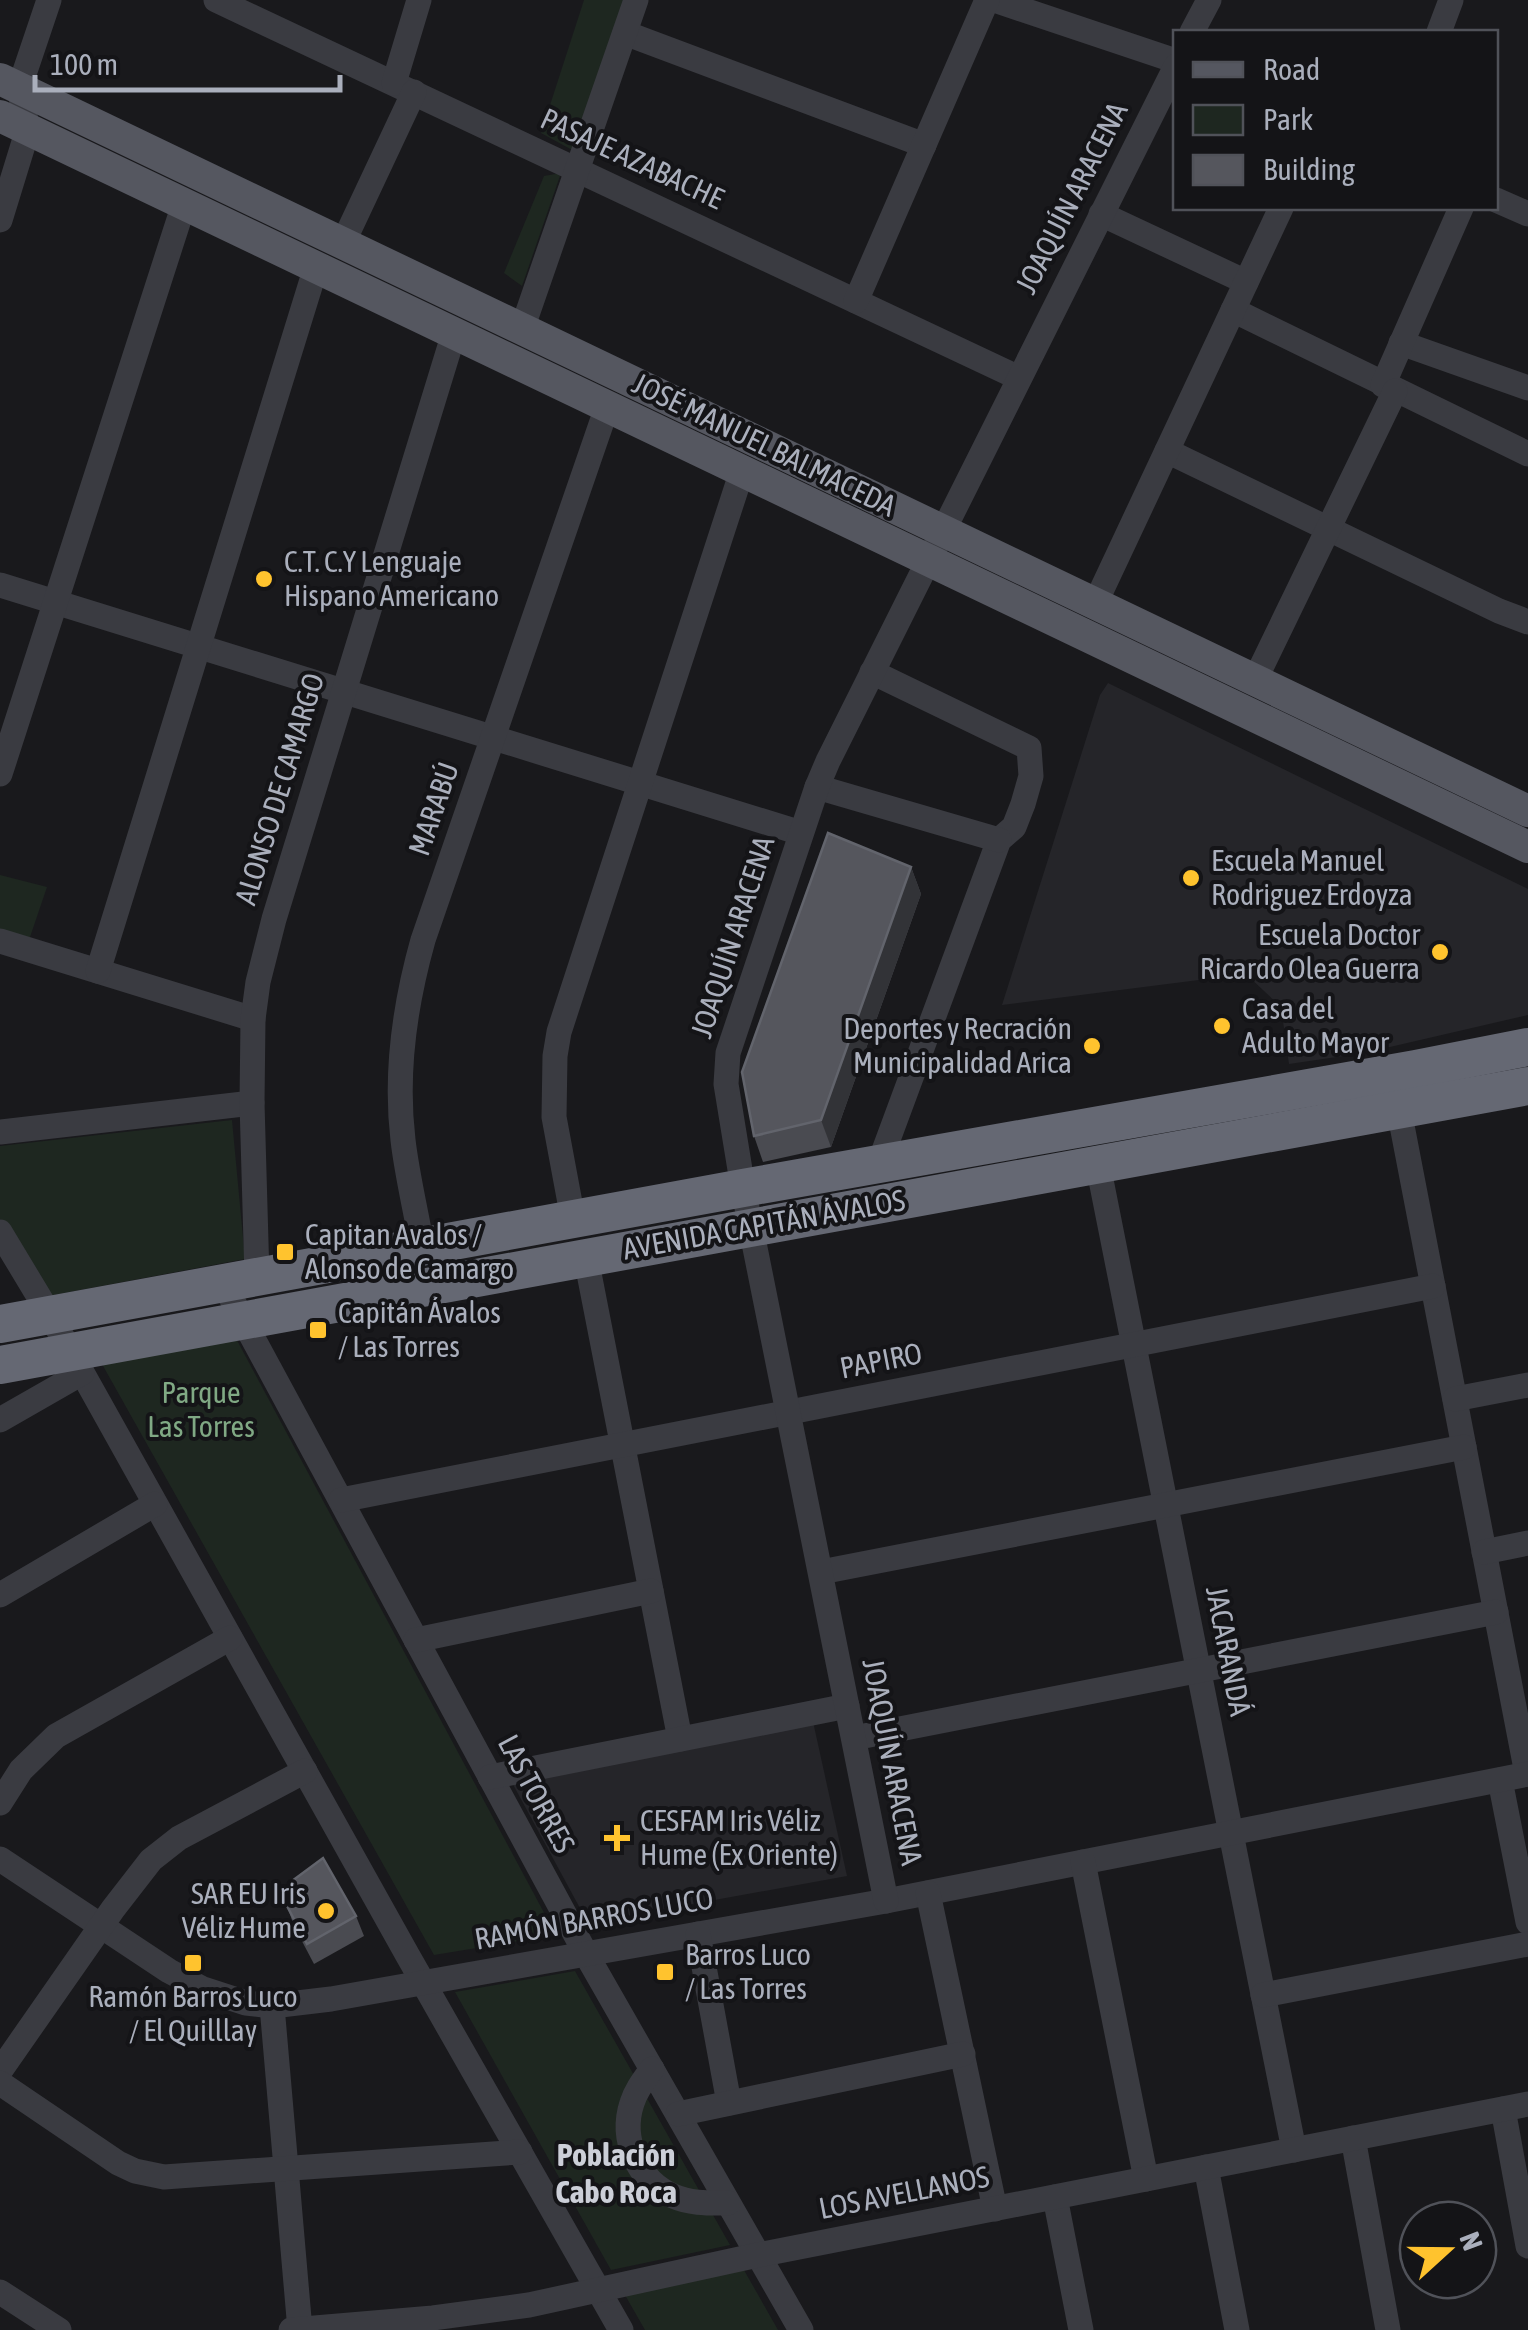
<svg xmlns="http://www.w3.org/2000/svg" width="1528" height="2330" font-family="'Asap Condensed',sans-serif">
  <rect width="100%" height="100%" fill="#19191c"/>
  <g fill="#252529">
    <polygon points="1108,683 1528,889 1528,1015 1364,1053 1289,1064 1281,1007 1246,974 1002,1005 1100,695"/>
    <polygon points="812,1717 847,1876 588,1923 509,1777"/>
  </g>
  <g fill="#1e2720">
    <polygon points="584,0 625,0 574,151 541,133"/>
    <polygon points="561,173 522,286 504,273 544,176"/>
    <polygon points="0,875 47,887 29,940 0,930"/>
    <polygon points="232,1120 245,1259 43,1297 0,1219 0,1146"/>
    <polygon points="232,1331 556,1935 434,1955 98,1357"/>
    <polygon points="575,1971 730,2245 611,2270 455,1992"/>
    <polygon points="744,2270 778,2330 645,2330 625,2295"/>
  </g>
  <g fill="none" stroke-linecap="round" stroke-linejoin="round">
    <g stroke="#3a3b41" stroke-width="25">
      <polyline points="216,0 1019,378"/>
      <polyline points="994,0 1176,61"/>
      <polyline points="1192,32 1209,0"/>
      <polyline points="1439,32 1451,0"/>
      <polyline points="625,33 924,145"/>
      <polyline points="394,83 419,0"/>
      <polyline points="1496,200 1528,214"/>
      <polyline points="1101,214 1246,282"/>
      <polyline points="0,220 28,129 19,89 49,0"/>
      <polyline points="343,243 414,92"/>
      <polyline points="856,301 987,0"/>
      <polyline points="1233,310 1528,454"/>
      <polyline points="522,329 636,0"/>
      <polyline points="1401,343 1528,388"/>
      <polyline points="1383,385 1461,208"/>
      <polyline points="1167,451 1499,611 1528,622"/>
      <polyline points="0,585 801,833"/>
      <polyline points="1095,604 1281,208"/>
      <polyline points="872,672 1029,748 1031,776 1023,804 1014,827 999,840 879,1164"/>
      <polyline points="1255,680 1395,391"/>
      <polyline points="0,774 184,204"/>
      <polyline points="817,787 999,840"/>
      <polyline points="0,941 253,1019"/>
      <polyline points="98,971 316,267"/>
      <polyline points="1399,1110 1527,1774"/>
      <polyline points="0,1132 252,1103"/>
      <polyline points="1098,1165 1294,2150"/>
      <polyline points="573,1219 554,1117 555,1056 559,1032 742,471"/>
      <polyline points="0,1232 50,1315 408,1956 621,2330"/>
      <path d="M422,1247C416,1211 407,1175 403,1140C395,1073 405,1004 423,940L607,407"/>
      <polyline points="586,1258 680,1739"/>
      <polyline points="257,1277 252,1103 253,1019 258,982 274,919 454,333"/>
      <polyline points="223,1283 586,1954 801,2330"/>
      <polyline points="1455,1399 1528,1385"/>
      <polyline points="0,1420 82,1373"/>
      <polyline points="341,1500 1433,1286"/>
      <polyline points="1484,1552 1528,1543"/>
      <polyline points="821,1572 1464,1447"/>
      <polyline points="0,1595 155,1504"/>
      <polyline points="416,1640 651,1591"/>
      <polyline points="854,1738 1496,1612"/>
      <polyline points="490,1777 847,1706"/>
      <polyline points="1500,1780 1528,1922"/>
      <polyline points="0,1803 21,1770 56,1736 230,1638"/>
      <polyline points="0,1859 169,1971 203,1989 246,2003 272,2006 331,1999 886,1901 1528,1774"/>
      <polyline points="1083,1862 1146,2179"/>
      <polyline points="928,1893 995,2209"/>
      <polyline points="886,1901 743,1188 726,1084 728,1053 817,787 828,761 1176,66"/>
      <polyline points="698,1934 729,2103"/>
      <polyline points="1263,1995 1528,1944"/>
      <polyline points="272,2006 300,2330"/>
      <path d="M652,2069C644,2080 636,2090 632,2103C620,2139 638,2181 673,2196C691,2204 710,2203 728,2203"/>
      <polyline points="0,2071 113,1909 151,1860 179,1838 305,1771"/>
      <polyline points="0,2083 118,2163 135,2171 164,2177 520,2152"/>
      <polyline points="1503,2109 1528,2246"/>
      <polyline points="678,2114 963,2054"/>
      <polyline points="1353,2138 1388,2330"/>
      <polyline points="1206,2167 1237,2330"/>
      <polyline points="1055,2197 1081,2330"/>
      <polyline points="0,2292 59,2330"/>
      <polyline points="291,2330 433,2318 529,2305 758,2255 1528,2104"/>
    </g>
    <g stroke="#555760" stroke-width="32">
      <polyline points="0,79 1528,811"/>
      <polyline points="0,116 1528,847"/>
    </g>
    <g stroke="#656873" stroke-width="38">
      <polyline points="0,1324 743,1188 1416,1069 1528,1047"/>
      <polyline points="0,1365 1528,1086"/>
    </g>
  </g>
  <g fill="#4a4b51">
    <polygon points="911,867 921,894 831,1147 763,1162 754,1136"/>
    <polygon points="287,1906 356,1916 364,1936 314,1964 294,1926"/>
  </g>
  <polygon fill="#323337" points="911,867 921,894 831,1147 821,1120"/>
  <g fill="#55565d" stroke="#62646c" stroke-width="2.5">
    <polygon points="828,833 911,867 821,1120 754,1136 742,1072"/>
    <polygon points="323,1858 356,1916 307,1944 287,1906 296,1901 292,1881"/>
  </g>
  <g fill="#ffc32e" stroke="#141417" stroke-width="4">
    <circle cx="264" cy="579" r="10"/>
    <circle cx="1191" cy="878" r="10"/>
    <circle cx="1440" cy="952" r="10"/>
    <circle cx="1222" cy="1026" r="10"/>
    <circle cx="1092" cy="1046" r="10"/>
    <rect x="275" y="1242" width="20" height="20" rx="5"/>
    <rect x="308" y="1320" width="20" height="20" rx="5"/>
    <path d="M612 1823h10v10h10v10h-10v10h-10v-10h-10v-10h10z"/>
    <circle cx="326" cy="1911" r="10"/>
    <rect x="183" y="1953" width="20" height="20" rx="5"/>
    <rect x="655" y="1962" width="20" height="20" rx="5"/>
  </g>
  <g text-anchor="middle" stroke-width="8" stroke-linejoin="round" paint-order="stroke">
    <g font-size="30" fill="#aaafbc" stroke="#141417">
      <text transform="translate(632 159) rotate(25)" y="10">PASAJE AZABACHE</text>
      <text transform="translate(1072 198) rotate(-63)" y="10">JOAQUÍN ARACENA</text>
      <text transform="translate(764 445) rotate(26)" y="10">JOSÉ MANUEL BALMACEDA</text>
      <text transform="translate(280 789) rotate(-73)" y="10">ALONSO DE CAMARGO</text>
      <text transform="translate(434 809) rotate(-71)" y="10">MARABÚ</text>
      <text transform="translate(733 937) rotate(-72)" y="10">JOAQUÍN ARACENA</text>
      <text transform="translate(764 1225) rotate(-10)" y="10">AVENIDA CAPITÁN ÁVALOS</text>
      <text transform="translate(881 1361) rotate(-11)" y="10">PAPIRO</text>
      <text transform="translate(1228 1651) rotate(79)" y="10">JACARANDÁ</text>
      <text transform="translate(892 1762) rotate(79)" y="10">JOAQUÍN ARACENA</text>
      <text transform="translate(536 1794) rotate(62)" y="10">LAS TORRES</text>
      <text transform="translate(594 1919) rotate(-10)" y="10">RAMÓN BARROS LUCO</text>
      <text transform="translate(904 2193) rotate(-11)" y="10">LOS AVELLANOS</text>
    </g>
    <g font-size="30" fill="#aaafbc" stroke="#141417" text-anchor="start">
      <text x="284" y="572">C.T. C.Y Lenguaje<tspan x="284" dy="34">Hispano Americano</tspan></text>
      <text x="1211" y="871">Escuela Manuel<tspan x="1211" dy="34">Rodriguez Erdoyza</tspan></text>
      <text x="1420" y="945" text-anchor="end">Escuela Doctor<tspan x="1420" dy="34">Ricardo Olea Guerra</tspan></text>
      <text x="1242" y="1019">Casa del<tspan x="1242" dy="34">Adulto Mayor</tspan></text>
      <text x="1072" y="1039" text-anchor="end">Deportes y Recración<tspan x="1072" dy="34">Municipalidad Arica</tspan></text>
      <text x="305" y="1245">Capitan Avalos /<tspan x="305" dy="34">Alonso de Camargo</tspan></text>
      <text x="338" y="1323">Capitán Ávalos<tspan x="338" dy="34">/ Las Torres</tspan></text>
      <text x="640" y="1831">CESFAM Iris Véliz<tspan x="640" dy="34">Hume (Ex Oriente)</tspan></text>
      <text x="306" y="1904" text-anchor="end">SAR EU Iris<tspan x="306" dy="34">Véliz Hume</tspan></text>
      <text x="685" y="1965">Barros Luco<tspan x="685" dy="34">/ Las Torres</tspan></text>
      <text x="193" y="2007" text-anchor="middle">Ramón Barros Luco<tspan x="193" dy="34">/ El Quilllay</tspan></text>
    </g>
    <g font-size="30" fill="#80a984" stroke="#141417">
      <text x="201" y="1403">Parque<tspan x="201" dy="34">Las Torres</tspan></text>
    </g>
    <g font-size="32" font-weight="bold" fill="#cccfd8" stroke="#141417">
      <text x="616" y="2166">Población<tspan x="616" dy="37">Cabo Roca</tspan></text>
    </g>
  </g>
  <rect x="1173" y="30" width="325" height="180" fill="#141417" stroke="#505259" stroke-width="2.5"/>
  <rect x="1193" y="62" width="50" height="15" fill="#555760" stroke="#505259" stroke-width="2.5"/>
  <text x="1263" y="80" font-size="30" fill="#aaafbc">Road</text>
  <rect x="1193" y="105" width="50" height="30" fill="#1e2720" stroke="#505259" stroke-width="2.5"/>
  <text x="1263" y="130" font-size="30" fill="#aaafbc">Park</text>
  <rect x="1193" y="155" width="50" height="30" fill="#55565d" stroke="#505259" stroke-width="2.5"/>
  <text x="1263" y="180" font-size="30" fill="#aaafbc">Building</text>
  <g transform="translate(1448 2250) rotate(69)"><circle r="48" fill="#141417" stroke="#505259" stroke-width="2.5"/>
  <path d="M0-8L18 38L0 25L-18 38Z" fill="#ffc32e"/>
  <text y="-15" font-size="28" font-weight="bold" text-anchor="middle" fill="#aaafbc">N</text>
  </g>
  <path d="M35 75v15h305v-15" fill="none" stroke="#aaafbc" stroke-width="5"/>
  <text x="50" y="75" font-size="30" fill="#aaafbc" stroke="#141417" stroke-width="8" paint-order="stroke">100 m</text>
</svg>
